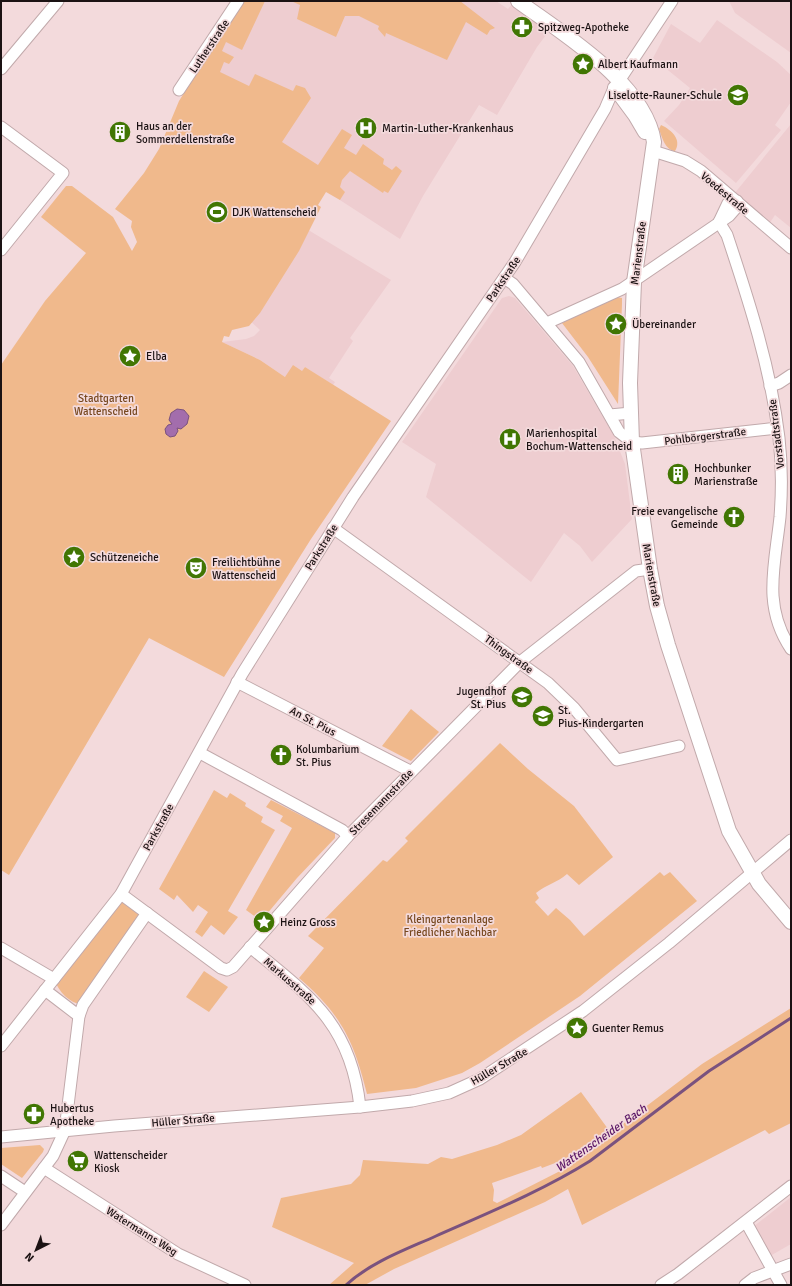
<svg xmlns="http://www.w3.org/2000/svg" width="792" height="1286" font-family="Signika,sans-serif">
  <rect width="100%" height="100%" fill="#f3dadc"/>
  <g fill="#eecdd0">
    <polygon points="242,1 496,1 508,9 512,4 549,31 537,47 497,115 479,105 423,196 400,239 326,191 193,75"/>
    <polygon points="729,1 791,1 791,53 735,13"/>
    <polygon points="717,20 777,62 791,75 791,102 775,125 781,130 736,183 664,121 679,105 690,88 653,58 671,24 700,43"/>
    <polygon points="791,124 791,228 775,215 769,224 734,194"/>
    <polygon points="305,228 391,280 350,338 353,341 329,378 335,382 333,385 305,367 302,371 285,377 260,360 222,342 246,339 254,336 260,330 248,319"/>
    <polygon points="509,296 515,298 573,366 614,436 625,464 632,519 592,562 580,546 564,533 531,582 426,497 436,464 402,442 502,298"/>
    <polygon points="523,685 534,697 522,709 510,698"/>
    <polygon points="791,1197 791,1244 770,1256 753,1227"/>
  </g>
  <g fill="#f0b98c" fill-rule="evenodd">
    <polygon points="242,1 265,1 242,50 226,42 222,51 234,57 229,64 224,62 220,72 249,86 255,74 293,91 296,85 305,88 311,98 282,142 318,165 342,129 352,135 344,148 356,155 363,144 384,159 383,164 392,170 396,166 402,171 388,193 384,191 383,193 350,171 342,180 340,187 345,192 340,200 326,192 318,205 321,207 299,251 260,313 249,326 232,330 229,337 224,336 222,342 260,360 285,377 293,365 302,371 305,367 391,421 311,539 224,677 149,638 9,875 1,870 1,365 45,301 86,253 41,217 66,186 72,186 113,217 132,251 137,242 131,227 132,221 115,209 144,173 159,149 179,101"/>
    <polygon points="291,1 460,1 495,28 490,30 487,35 466,22 447,60 386,33 385,37 378,29 379,26 359,16 345,16 336,37 297,19 300,5"/>
    <path d="M661,125C672,130 682,140 675,151C665,150 662,137 659,129Z"/>
    <polygon points="616,297 622,298 622,304 618,404 588,357 562,323"/>
    <polygon points="411,709 439,732 411,761 382,746"/>
    <path d="M500,743L528,769L574,806L613,857L579,885L567,874C557,883 547,884 536,893L539,898L535,902L548,916L556,908L570,920L584,936L660,872L664,876L670,872L697,901L580,996L480,1063L462,1073L416,1088L367,1094C354,1041 341,1014 299,978L324,948L308,936L383,860L387,862L408,841L405,838Z"/>
    <polygon points="214,790 227,798 230,793 246,803 245,806 263,817 261,822 275,830 228,911 238,917 224,935 211,925 202,937 195,932 208,912 198,905 193,912 177,895 174,900 159,889"/>
    <polygon points="271,800 335,833 335,838 297,878 261,921 246,910 292,828 280,821 283,816 266,807"/>
    <path d="M121,894L147,913L83,1005C69,1003 59,992 54,979Z"/>
    <polygon points="204,971 228,987 209,1012 186,997"/>
    <path d="M791,1008V1123L769,1134L765,1130L582,1225L568,1189L545,1202L394,1269L365,1285H329L354,1263L272,1227L281,1198L351,1184L360,1175L363,1160L428,1164L441,1157L452,1159L497,1145L521,1135L581,1092L611,1133L702,1064ZM584,1152L563,1166L564,1169L497,1203L493,1201L494,1190L492,1183L541,1166L542,1168Z"/>
    <polygon points="40,1145 44,1149 43,1152 22,1178 1,1164 1,1148"/>
  </g>
  <polygon fill="#a36dac" stroke="#7a527e" points="177,409 184,410 189,416 187,424 181,429 177,428 178,431 175,436 170,437 166,434 165,429 168,425 172,424 169,420 171,413"/>
  <g fill="none" stroke-linecap="round" stroke-linejoin="round">
    <path stroke="#7a527e" stroke-width="3" d="M346,1285C371,1262 405,1250 436,1236C488,1213 542,1191 590,1161L709,1071L791,1018"/>
    <g stroke="#c1a9ab" stroke-width="13">
      <g id="minor">
        <polyline points="1,69 58,1"/>
        <polyline points="619,81 672,1"/>
        <polyline points="179,90 238,1"/>
        <polyline points="1,127 63,173 1,250"/>
        <polyline points="653,151 685,161 701,171 791,248"/>
        <path d="M719,222L727,235C749,301 771,369 779,438C782,464 782,491 780,517C775,565 762,606 791,649"/>
        <polyline points="504,278 513,284 579,362 619,432 632,442 642,443 777,428"/>
        <polyline points="547,323 622,289 729,216 736,208 737,201 728,203 719,222"/>
        <polyline points="770,386 779,383 791,375"/>
        <polyline points="610,415 631,413"/>
        <polyline points="333,528 548,683 574,708 617,760 679,746"/>
        <polyline points="237,682 410,771"/>
        <polyline points="200,753 342,830 348,836"/>
        <polyline points="121,894 221,968 227,970 233,967 348,836 520,662 636,571 650,569"/>
        <path d="M250,947C310,996 351,1024 360,1107"/>
        <polyline points="1,948 54,979"/>
        <polyline points="45,990 79,1016"/>
        <polyline points="1,1046 121,894 242,674 353,497 515,262 605,109 614,88"/>
        <polyline points="1,1137 114,1126 360,1107 412,1101 449,1093 480,1079 583,1011 669,943 791,840"/>
        <polyline points="44,1168 178,1254 245,1285"/>
        <polyline points="1,1176 25,1192"/>
        <polyline points="746,1222 781,1285"/>
        <polyline points="1,1225 53,1156 65,1130 79,1016 83,1005 147,913"/>
        <polyline points="661,1285 678,1274 791,1186"/>
        <polyline points="745,1285 754,1278 791,1264"/>
      </g>
    </g>
    <g stroke="#c1a9ab" stroke-width="16">
      <g id="major">
        <path d="M518,1C563,34 645,83 654,142L634,282L630,383L632,442L650,569L657,606L668,645L729,831L759,884L791,922"/>
        <polyline points="615,88 635,115 645,132"/>
      </g>
    </g>
    <use href="#minor" stroke="#fff" stroke-width="11"/>
    <use href="#major" stroke="#fff" stroke-width="14"/>
  </g>
  <defs>
    <g id="pharmacy-disc" transform="scale(1.15)"><circle r="9.5" fill="#417603" stroke="#f3dadc"/><path d="M-2-6h4v4h4v4h-4v4h-4v-4h-4v-4h4Z" fill="#fff"/></g>
    <g id="sight-disc" transform="scale(1.15)"><circle r="9.5" fill="#417603" stroke="#f3dadc"/><path d="M0-6L1.8-2.2L6-1.7L2.9 1.2L3.7 5.4L0 3.3L-3.7 5.4L-2.9 1.2L-6-1.7L-1.8-2.2Z" fill="#fff"/></g>
    <g id="school-disc" transform="scale(1.15)"><circle r="9.5" fill="#417603" stroke="#f3dadc"/><path d="M0-5L7-2L0 1L-7-2ZM-4 1L0 2.5L4 1V4Q0 6-4 4Z" fill="#fff"/></g>
    <g id="hospital-disc" transform="scale(1.15)"><circle r="9.5" fill="#417603" stroke="#f3dadc"/><path d="M-5-5h3v3.5h4V-5h3V5h-3V1.5h-4V5h-3Z" fill="#fff"/></g>
    <g id="building-disc" transform="scale(1.15)"><circle r="9.5" fill="#417603" stroke="#f3dadc"/><path d="M-4-6H4V6H1V3H-1V6H-4ZM-2.5-4.3h1.7v1.8h-1.7ZM.8-4.3h1.7v1.8H.8ZM-2.5-1h1.7V.8h-1.7ZM.8-1h1.7V.8H.8Z" fill="#fff"/></g>
    <g id="stadium-disc" transform="scale(1.15)"><circle r="9.5" fill="#417603" stroke="#f3dadc"/><path d="M0-5a6.5 5 0 1 0 0 10a6.5 5 0 1 0 0-10ZM-3.5-1.8h7v3.6h-7Z" fill="#fff"/></g>
    <g id="church-disc" transform="scale(1.15)"><circle r="9.5" fill="#417603" stroke="#f3dadc"/><path d="M-1.2-6h2.4v3.5h3.3v2.4h-3.3V6h-2.4V-.1h-3.3v-2.4h3.3Z" fill="#fff"/></g>
    <g id="theatre-disc" transform="scale(1.15)"><circle r="9.5" fill="#417603" stroke="#f3dadc"/><path d="M-5-5.5Q0-4 5-5.5V0Q5 5 0 6Q-5 5-5 0ZM-3.3-2.5H-1v1.5H-3.3ZM1-2.5H3.3v1.5H1ZM-2.8 1Q0 5.5 2.8 1Z" fill="#fff"/></g>
    <g id="supermarket-disc" transform="scale(1.15)"><circle r="9.5" fill="#417603" stroke="#f3dadc"/><path d="M-6-5.5h2.5l.6 2H6L4.5 2H-2.5L-4.4-4H-6ZM-1.5 3.2a1.3 1.3 0 1 0 .1 0ZM3 3.2a1.3 1.3 0 1 0 .1 0Z" fill="#fff"/></g>
  </defs>
  <g fill-rule="evenodd">
    <use href="#pharmacy-disc" x="522" y="27"/>
    <use href="#sight-disc" x="583" y="64"/>
    <use href="#school-disc" x="738" y="95"/>
    <use href="#hospital-disc" x="366" y="128"/>
    <use href="#building-disc" x="120" y="132"/>
    <use href="#stadium-disc" x="217" y="212"/>
    <use href="#sight-disc" x="616" y="324"/>
    <use href="#sight-disc" x="130" y="356"/>
    <use href="#hospital-disc" x="510" y="439"/>
    <use href="#building-disc" x="678" y="474"/>
    <use href="#church-disc" x="734" y="517"/>
    <use href="#sight-disc" x="74" y="557"/>
    <use href="#theatre-disc" x="196" y="568"/>
    <use href="#school-disc" x="522" y="697"/>
    <use href="#school-disc" x="543" y="716"/>
    <use href="#church-disc" x="281" y="755"/>
    <use href="#sight-disc" x="264" y="922"/>
    <use href="#sight-disc" x="577" y="1028"/>
    <use href="#pharmacy-disc" x="34" y="1114"/>
    <use href="#supermarket-disc" x="78" y="1161"/>
  </g>
  <g text-anchor="middle" stroke-width="3.5" stroke-linejoin="round" paint-order="stroke">
    <g font-size="11" fill="#1b1213" stroke="#f3dadc" text-anchor="start">
      <text x="538" y="31">Spitzweg-Apotheke</text>
      <text x="598" y="68">Albert Kaufmann</text>
      <text x="722" y="99" text-anchor="end">Liselotte-Rauner-Schule</text>
      <text x="136" y="130">Haus an der<tspan x="136" dy="13">Sommerdellenstraße</tspan></text>
      <text x="382" y="132">Martin-Luther-Krankenhaus</text>
      <text x="232" y="216">DJK Wattenscheid</text>
      <text x="632" y="328">Übereinander</text>
      <text x="146" y="360">Elba</text>
      <text x="526" y="437">Marienhospital<tspan x="526" dy="13">Bochum-Wattenscheid</tspan></text>
      <text x="694" y="472">Hochbunker<tspan x="694" dy="13">Marienstraße</tspan></text>
      <text x="718" y="515" text-anchor="end">Freie evangelische<tspan x="718" dy="13">Gemeinde</tspan></text>
      <text x="90" y="561">Schützeneiche</text>
      <text x="212" y="566">Freilichtbühne<tspan x="212" dy="13">Wattenscheid</tspan></text>
      <text x="506" y="695" text-anchor="end">Jugendhof<tspan x="506" dy="13">St. Pius</tspan></text>
      <text x="558" y="714">St.<tspan x="558" dy="13">Pius-Kindergarten</tspan></text>
      <text x="296" y="753">Kolumbarium<tspan x="296" dy="13">St. Pius</tspan></text>
      <text x="280" y="926">Heinz Gross</text>
      <text x="592" y="1032">Guenter Remus</text>
      <text x="50" y="1112">Hubertus<tspan x="50" dy="13">Apotheke</tspan></text>
      <text x="94" y="1159">Wattenscheider<tspan x="94" dy="13">Kiosk</tspan></text>
    </g>
    <g font-size="11" fill="#1b1213" stroke="#f3dadc">
      <text transform="translate(209 46) rotate(-56)" y="4">Lutherstraße</text>
      <text transform="translate(725 193) rotate(40)" y="4">Voedestraße</text>
      <text transform="translate(638 253) rotate(-83)" y="4">Marienstraße</text>
      <text transform="translate(503 279) rotate(-56)" y="4">Parkstraße</text>
      <text transform="translate(776 434) rotate(-97)" y="4">Vorstadtstraße</text>
      <text transform="translate(705 436) rotate(-7)" y="4">Pohlbörgerstraße</text>
      <text transform="translate(321 547) rotate(-58)" y="4">Parkstraße</text>
      <text transform="translate(652 575) rotate(80)" y="4">Marienstraße</text>
      <text transform="translate(509 654) rotate(36)" y="4">Thingstraße</text>
      <text transform="translate(313 721) rotate(28)" y="4">An St. Pius</text>
      <text transform="translate(381 802) rotate(-46)" y="4">Stresemannstraße</text>
      <text transform="translate(158 827) rotate(-61)" y="4">Parkstraße</text>
      <text transform="translate(290 981) rotate(41)" y="4">Markusstraße</text>
      <text transform="translate(499 1066) rotate(-30)" y="4">Hüller Straße</text>
      <text transform="translate(183 1120) rotate(-5)" y="4">Hüller Straße</text>
      <text transform="translate(142 1231) rotate(32)" y="4">Watermanns Weg</text>
    </g>
    <g font-size="11" fill="#77481f" stroke="#f3dadc">
      <text x="106" y="402">Stadtgarten<tspan x="106" dy="13">Wattenscheid</tspan></text>
      <text x="450" y="923">Kleingartenanlage<tspan x="450" dy="13">Friedlicher Nachbar</tspan></text>
    </g>
    <g font-size="12" font-style="italic" fill="#5b1766" stroke="#f3dadc">
      <text transform="translate(601 1138) rotate(-35)" y="4">Wattenscheider Bach</text>
    </g>
  </g>
  <rect width="792" height="1286" fill="none" stroke="#1b1213" stroke-width="4"/>
  <g transform="translate(36 1250) rotate(222)" stroke="#f3dadc" stroke-width="3" paint-order="stroke">
  <path d="M0-3L7 15L0 10L-7 15Z" fill="#1b1213"/>
  <text y="-6" font-size="11" font-weight="bold" text-anchor="middle" fill="#1b1213">N</text>
  </g>
</svg>
